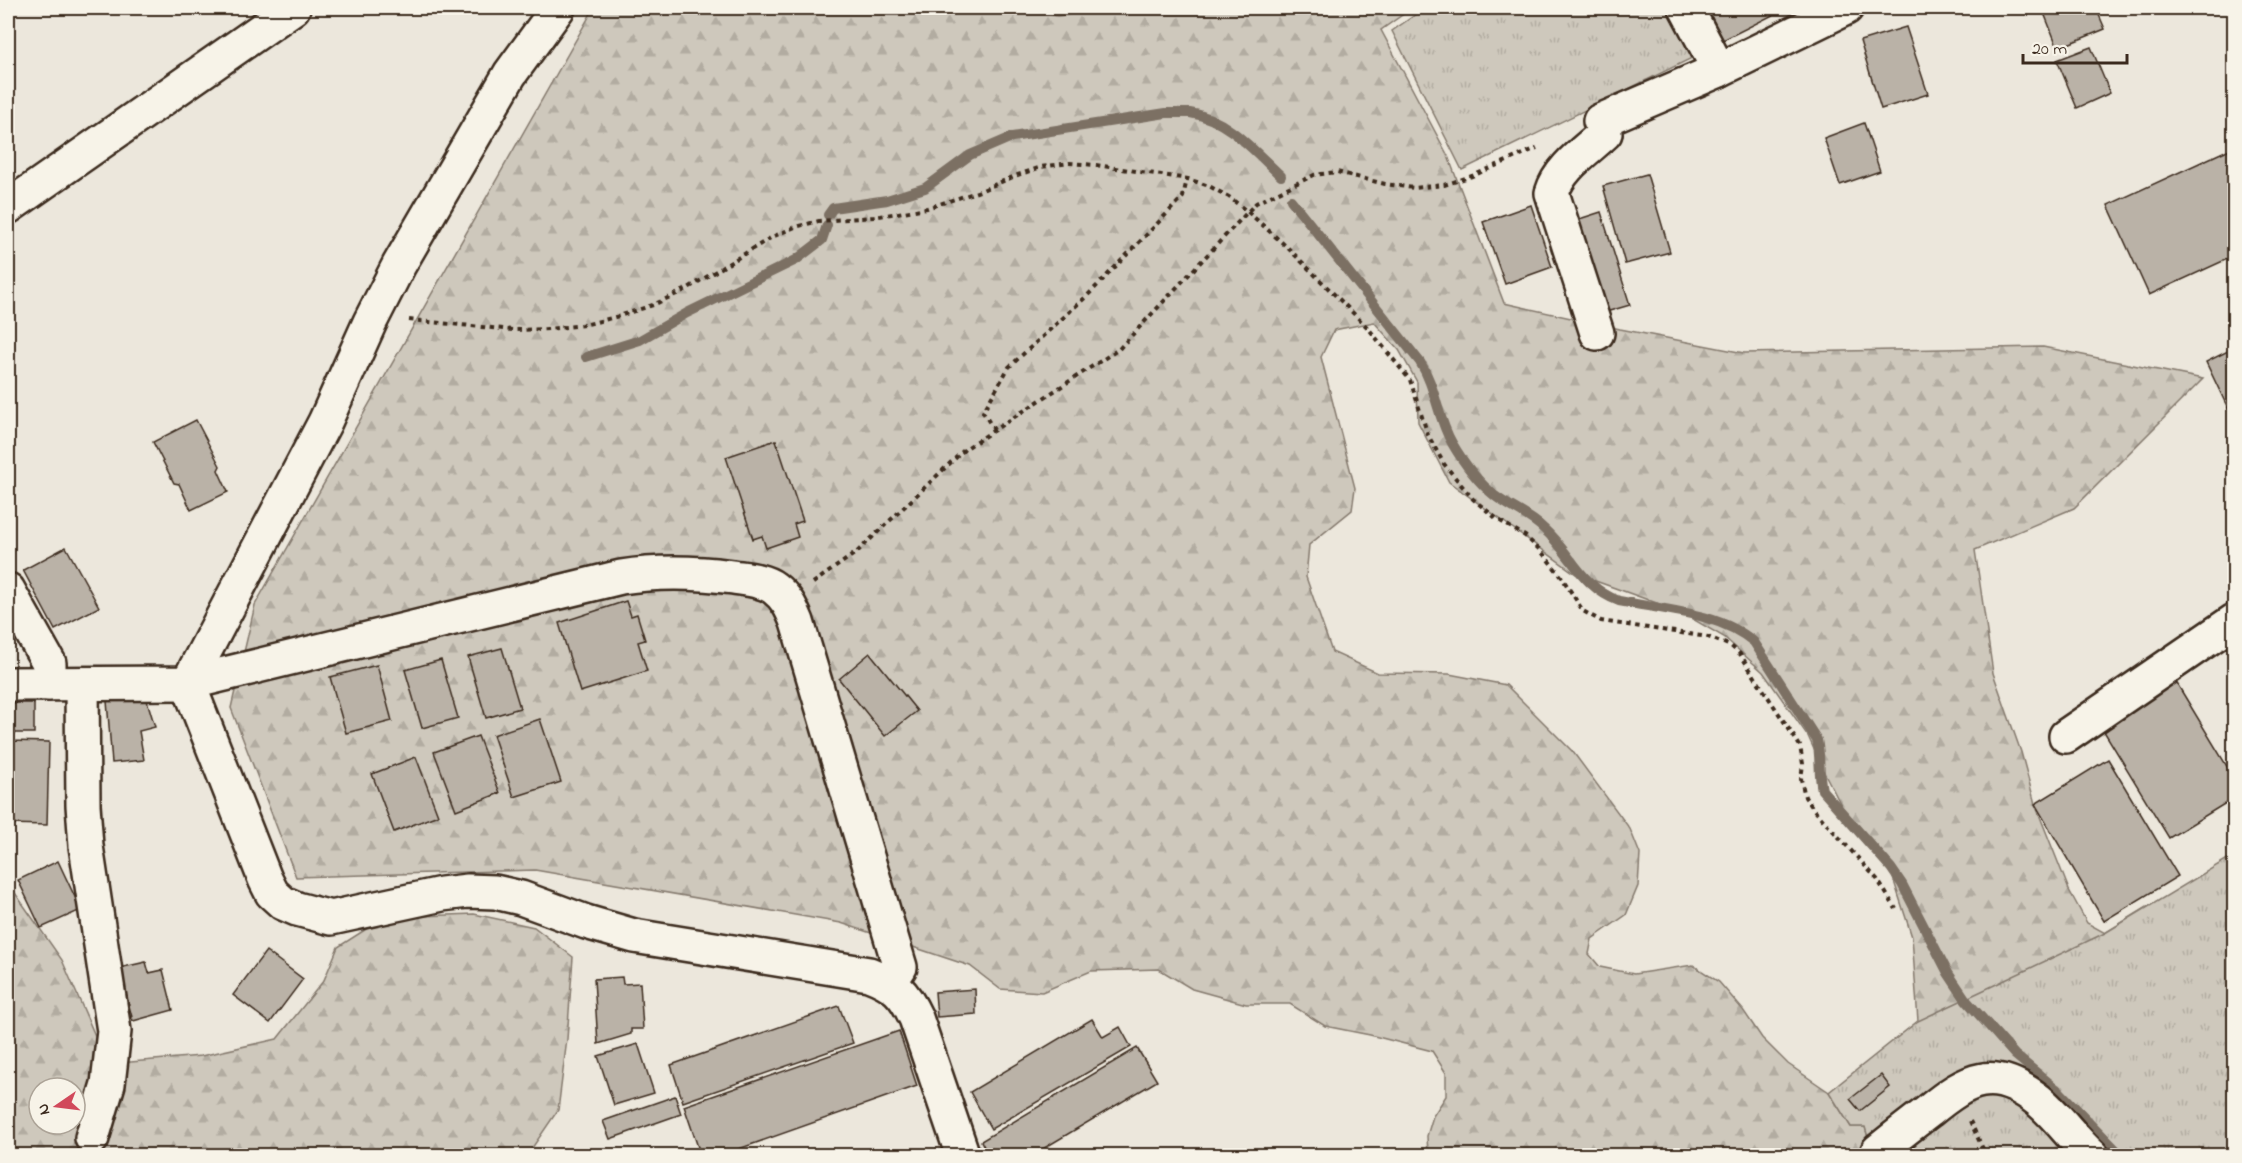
<svg xmlns="http://www.w3.org/2000/svg" width="2242" height="1163" font-family="'Indie Flower',sans-serif">
  <defs>
    <pattern id="forest-firs" width="22" height="20" patternUnits="userSpaceOnUse" patternTransform="scale(1.5)"><rect width="22" height="20" fill="#cec8bc"/><path d="M5 1l3.5 6h-7zM16 11l3.5 6h-7z" fill="#b2aca1"/></pattern>
    <pattern id="park-tufts" width="24" height="20" patternUnits="userSpaceOnUse" patternTransform="scale(1.5)"><rect width="24" height="20" fill="#cec8bc"/><path d="M3 7l-1-3M5 7V3M7 7l1-3M15 17l-1-3M17 17v-4M19 17l1-3" fill="none" stroke="#b2aca1"/></pattern>
  </defs>
  <rect width="100%" height="100%" fill="#ece7dc"/>
  <filter id="ink" filterUnits="userSpaceOnUse"><feTurbulence type="fractalNoise" baseFrequency=".0167" numOctaves="2"/><feDisplacementMap in="SourceGraphic" scale="12" xChannelSelector="R" yChannelSelector="G"/><feConvolveMatrix kernelMatrix="1 2 1 2 8 2 1 2 1" color-interpolation-filters="sRGB"/></filter>
  <g filter="url(#ink)">
    <g fill="url(#forest-firs)" stroke="#84796d" stroke-width="1.5" fill-rule="evenodd">
      <polygon points="594,8 1025,8 1057,16 1122,8 1412,8 1381,30 1448,156 1504,303 1620,329 1744,353 2043,347 2203,379 2074,508 1975,550 1993,673 2021,752 2035,804 2069,890 2087,923 2105,933 2149,906 2234,1155 1925,1051 1918,1021 1912,937 1891,872 1854,830 1825,774 1808,736 1763,672 1724,637 1679,611 1576,574 1449,482 1418,422 1417,382 1399,350 1374,322 1334,330 1321,357 1355,488 1352,510 1309,545 1306,577 1332,652 1378,673 1449,674 1506,685 1573,752 1630,829 1640,854 1638,886 1626,915 1592,939 1589,954 1600,967 1634,974 1693,965 1719,982 1743,1010 1762,1038 1788,1064 1829,1092 1851,1127 1865,1127 1870,1144 1865,1155 1428,1155 1427,1136 1433,1116 1446,1096 1446,1073 1432,1051 1370,1035 1325,1026 1290,1004 1246,1004 1192,989 1159,969 1091,971 1042,992 1000,989 970,966 841,923 535,870 296,877 231,708 255,605"/>
      <path d="M8,883L62,960L100,1047L119,1063L201,1056L277,1039L324,980L338,947L371,926L422,916L474,914L534,927L573,957L567,1039L558,1110L532,1148L530,1155H8ZM39,1088H75V1124H39Z"/>
    </g>
    <g fill="url(#park-tufts)" stroke="#84796d" stroke-width="1.5">
      <polygon points="1425,8 1667,8 1692,58 1462,170 1392,31"/>
      <polygon points="2234,855 2234,1155 1865,1155 1870,1144 1865,1127 1851,1127 1829,1092 1918,1021 2105,933"/>
    </g>
    <g fill="none" stroke-linecap="round" stroke-linejoin="round">
      <g stroke="#7c7064" stroke-width="10">
        <path d="M1291,200L1420,362C1436,387 1437,417 1452,443C1463,462 1478,482 1495,496C1511,508 1530,515 1544,529C1571,553 1582,588 1619,601C1663,610 1719,612 1754,642L1817,740C1821,757 1818,773 1822,790L1891,868L1902,884L1948,973L1966,1000L2015,1055L2059,1091L2122,1156"/>
        <path d="M828,215L833,208L887,200L925,188L970,155L1012,137L1166,113C1174,113 1182,113 1190,113C1227,118 1255,152 1281,176"/>
        <polyline points="586,357 640,340 687,313 796,260 822,240 827,225"/>
      </g>
    </g>
    <g fill="#bab2a7" stroke="#3b2a1e" stroke-width="1.5">
      <polygon points="1707,8 1787,8 1723,40"/>
      <polygon points="2042,8 2096,8 2105,29 2058,48"/>
      <polygon points="1906,27 1928,94 1881,109 1860,41"/>
      <polygon points="2091,47 2110,93 2077,108 2057,60"/>
      <polygon points="1864,123 1880,171 1840,185 1824,138"/>
      <polygon points="2234,147 2234,256 2149,295 2108,205"/>
      <polygon points="1647,174 1670,252 1625,264 1603,186"/>
      <polygon points="1531,205 1552,267 1505,284 1483,222"/>
      <polygon points="1601,212 1630,305 1599,314 1570,222"/>
      <polygon points="2234,348 2234,421 2206,362"/>
      <polygon points="196,420 220,466 218,470 228,492 191,510 179,484 174,483 153,442"/>
      <polygon points="776,440 803,521 794,524 798,537 766,548 762,536 753,539 726,457"/>
      <polygon points="66,547 99,607 55,630 23,570"/>
      <polygon points="626,601 631,616 637,614 645,640 638,642 647,671 580,692 559,623"/>
      <polygon points="502,648 520,708 486,718 468,657"/>
      <polygon points="870,653 917,711 885,736 839,679"/>
      <polygon points="441,660 458,718 422,728 405,670"/>
      <polygon points="377,665 392,721 346,733 330,677"/>
      <polygon points="2176,682 2234,778 2234,798 2169,838 2102,728"/>
      <polygon points="146,697 155,727 139,731 144,760 112,763 107,701"/>
      <rect x="8" y="703" width="26" height="30"/>
      <polygon points="540,719 561,782 514,797 493,735"/>
      <polygon points="478,736 500,793 456,810 434,752"/>
      <polygon points="8,741 49,742 47,825 8,824"/>
      <polygon points="416,757 438,815 394,832 372,774"/>
      <polygon points="2108,759 2178,876 2104,921 2035,804"/>
      <polygon points="58,861 81,910 41,928 18,880"/>
      <polygon points="266,951 303,979 270,1023 233,995"/>
      <polygon points="146,962 149,973 163,970 173,1010 133,1021 119,968"/>
      <polygon points="622,977 623,984 640,983 643,1029 631,1029 631,1034 598,1044 594,979"/>
      <polygon points="975,989 976,1014 937,1017 935,992"/>
      <polygon points="839,1006 853,1043 683,1102 671,1065"/>
      <polygon points="1092,1019 1103,1037 1120,1027 1131,1047 991,1129 970,1092"/>
      <polygon points="899,1031 917,1086 719,1156 701,1156 684,1106"/>
      <polygon points="638,1044 654,1093 614,1105 598,1056"/>
      <polygon points="1137,1048 1157,1081 1031,1156 989,1156 981,1141"/>
      <polygon points="1881,1075 1890,1087 1860,1111 1850,1099"/>
      <polygon points="675,1096 681,1114 610,1139 603,1121"/>
    </g>
    <g fill="none" stroke-linecap="round" stroke-linejoin="round">
      <g stroke="#3b2a1e" stroke-width="38">
        <g id="minor">
          <path d="M558,8L510,74L399,265L370,322L325,422L188,683L265,879L272,893L283,903L297,909L331,918L442,894L468,891L495,892L521,898L586,922L634,936L869,974C895,984 904,992 916,1018L963,1156"/>
          <polyline points="1686,8 1719,70"/>
          <polyline points="8,207 293,8"/>
          <path d="M1597,333L1552,193C1559,168 1587,150 1605,133L1600,121L1719,70L1846,8"/>
          <polyline points="8,590 49,663 49,684"/>
          <path d="M8,684L188,683L621,577C659,571 695,572 733,577C746,579 763,580 774,588C786,597 791,607 797,622L900,967L890,982"/>
          <polyline points="82,684 83,805 86,846 114,1031 108,1084 92,1138"/>
          <polyline points="2066,736 2234,621"/>
          <path d="M1876,1156L1878,1151C1895,1137 1912,1124 1929,1111C1968,1079 1993,1065 2038,1100C2058,1116 2072,1138 2092,1156"/>
        </g>
      </g>
      <g stroke="#3b2a1e" stroke-width="4" stroke-dasharray="4.5 4.5" stroke-linecap="butt">
        <polyline points="409,320 513,330 548,329 584,325 619,316 653,305 685,290 772,237 795,227 819,221 874,217 927,208 980,191 1015,176 1041,167 1069,163 1096,165 1188,179 1209,186 1229,197 1248,212 1288,248 1368,328 1410,380 1428,435 1444,464 1473,499 1497,519 1525,536 1541,551 1561,576 1583,611 1601,621 1708,637 1731,646 1740,654 1800,746 1803,764 1801,779 1805,797 1815,811 1877,879 1896,909"/>
        <polyline points="994,430 983,412 1009,367 1088,295 1183,197 1187,179"/>
        <polyline points="813,583 857,552 965,449 1119,349 1256,203 1314,175 1337,172 1385,184 1414,188 1444,185 1472,176 1537,148"/>
        <polyline points="1970,1121 1983,1149 1983,1156"/>
      </g>
      <use href="#minor" stroke="#f7f3e8" stroke-width="33"/>
    </g>
  </g>
  <rect width="2242" height="1163" fill="none" stroke="#f7f3e8" stroke-width="30"/>
  <rect x="15" y="15" width="2212" height="1133" fill="none" stroke="#3b2a1e" stroke-width="2" filter="url(#ink)"/>
  <g transform="translate(57 1106) rotate(256)"><circle r="28" fill="#f7f3e8" stroke="#aca397" stroke-width="1.5"/>
  <path d="M0-4.5L10 22L0 15L-10 22Z" fill="#d1495b"/>
  <text y="-9" font-size="16" font-weight="bold" text-anchor="middle" fill="#3b2a1e">N</text>
  </g>
  <path d="M2023 54v9h104v-9" fill="none" stroke="#3b2a1e" stroke-width="3"/>
  <text x="2032" y="54" font-size="18" fill="#3b2a1e" stroke="#f7f3e8" stroke-width="4.5" paint-order="stroke">20 m</text>
</svg>
